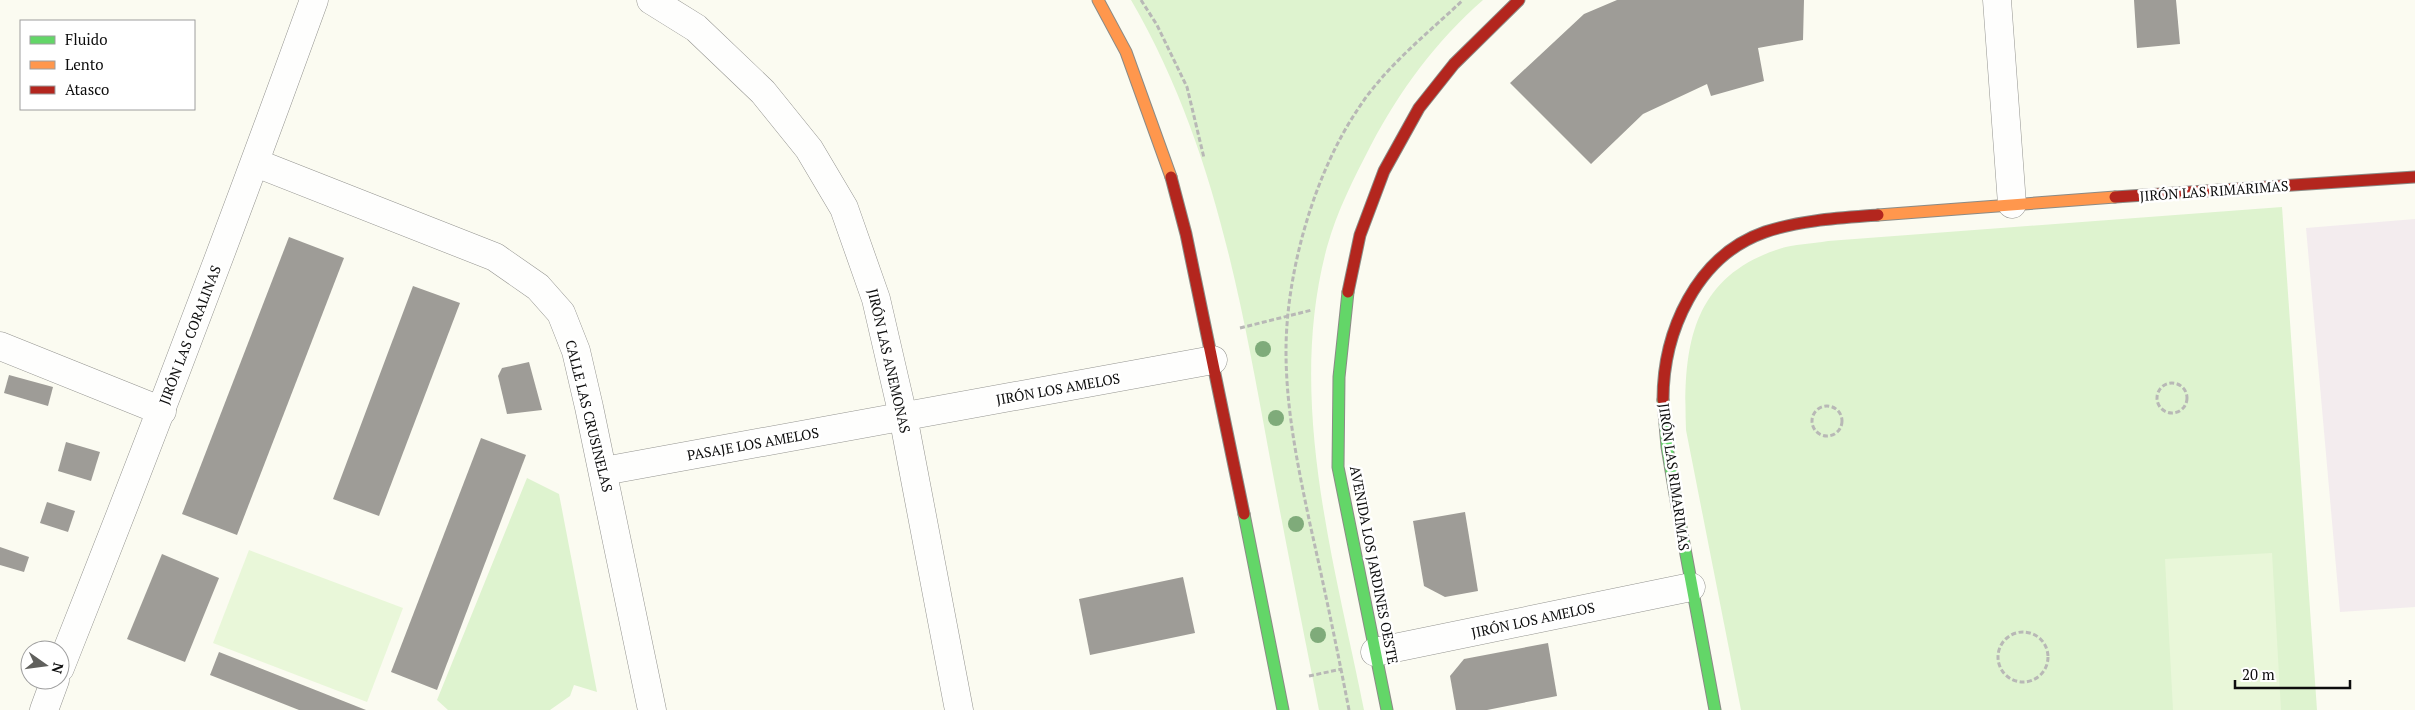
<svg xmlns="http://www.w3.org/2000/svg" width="2415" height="710" font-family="'PT Serif',serif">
  <rect width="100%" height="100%" fill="#fbfbf1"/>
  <polygon fill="#f3ecee" points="2415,219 2415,607 2340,612 2306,228"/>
  <g fill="#def3cf">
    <path d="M1131,0H1483C1436,41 1400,90 1371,145C1354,178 1337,211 1327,247C1286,399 1334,560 1364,710H1319C1302,624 1285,539 1269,453C1240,295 1213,141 1131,0Z"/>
    <path d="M2282,207L2317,710H1741L1686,430C1683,349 1690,278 1779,249C1794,244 1812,244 1828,241Z"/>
    <polygon points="527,478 559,494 597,692 574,685 570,696 550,710 448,710 437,700"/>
  </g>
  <g fill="#e9f7d9">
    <polygon points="249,550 403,608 367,702 213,643"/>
    <polygon points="2272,553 2281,710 2173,710 2165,559"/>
  </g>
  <g fill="#9e9c97">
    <polygon points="1617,0 1804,0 1803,40 1758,48 1764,81 1711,96 1707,84 1643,114 1591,164 1510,83 1584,14"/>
    <polygon points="2134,0 2176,0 2180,44 2137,48"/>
    <polygon points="289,237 344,258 237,535 182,514"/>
    <polygon points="413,286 460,303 379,516 333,499"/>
    <polygon points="529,362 542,410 507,414 498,376 502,368"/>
    <polygon points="9,375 53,387 48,406 4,393"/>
    <polygon points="481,438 526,455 437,690 391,672"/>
    <polygon points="66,442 100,452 91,481 58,471"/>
    <polygon points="47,502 75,511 68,532 40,523"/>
    <polygon points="1465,512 1478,591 1445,597 1424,586 1413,521"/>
    <polygon points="0,547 29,557 24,572 0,565"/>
    <polygon points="162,554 219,578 185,662 127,639"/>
    <polygon points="1183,577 1195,633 1090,655 1079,599"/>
    <polygon points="1548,643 1557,696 1487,710 1456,710 1450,676 1464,659"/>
    <polygon points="219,652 366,710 299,710 210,675"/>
  </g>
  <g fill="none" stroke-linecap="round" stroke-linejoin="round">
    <g stroke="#949490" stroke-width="29">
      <g id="street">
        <polyline points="651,0 696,28 763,92 809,149 844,208 876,299 903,416 959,710"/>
        <polyline points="1997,0 2012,204"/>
        <polyline points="256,163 495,257 538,287 561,313 576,351 589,407 652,710"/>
        <polyline points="0,346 162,411"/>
        <polyline points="604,471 1213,360"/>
        <polyline points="1375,652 1691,587"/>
        <path d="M60,668C148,447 233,224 314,0"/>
        <polyline points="44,710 55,680"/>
      </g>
    </g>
    <g stroke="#8b8b86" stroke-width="13">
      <g id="fast">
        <polyline points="1348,292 1339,377 1338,467 1387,710"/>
        <polyline points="1663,400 1667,447 1677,506 1715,710"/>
        <polyline points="1244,514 1283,710"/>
      </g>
    </g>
    <g stroke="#8b8b86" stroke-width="13">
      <g id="slow">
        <polyline points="1098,0 1126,52 1171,177"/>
        <polyline points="1878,215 2115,197"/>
      </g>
    </g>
    <g stroke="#8b8b86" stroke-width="13">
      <g id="jam">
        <polyline points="1171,177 1186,234 1244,514"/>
        <polyline points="2115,197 2415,177"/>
        <polyline points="1348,292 1360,235 1384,171 1419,108 1454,64 1519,0"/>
        <path d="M1663,400C1663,332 1696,256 1765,232C1801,220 1840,218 1878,215"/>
      </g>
    </g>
    <g stroke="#b8b8b6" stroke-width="3" stroke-dasharray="5 2.5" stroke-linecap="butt">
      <polyline points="1141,0 1157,25 1187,87 1204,158"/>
      <polyline points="1240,328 1312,310"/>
      <circle cx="2172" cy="398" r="15"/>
      <circle cx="1827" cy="421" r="15"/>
      <circle cx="2023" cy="657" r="25"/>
      <polyline points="1309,676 1342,669"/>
      <path d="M1349,710C1337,648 1324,586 1310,524C1298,467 1286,410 1286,351C1286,273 1314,174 1358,109C1385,67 1427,34 1463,0"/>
    </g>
    <use href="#street" stroke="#fefefd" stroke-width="28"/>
    <use href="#fast" stroke="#63d668" stroke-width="11"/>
    <use href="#slow" stroke="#ff974d" stroke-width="11"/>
    <use href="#jam" stroke="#b3261e" stroke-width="11"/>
  </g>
  <g fill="#7fab7a">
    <circle cx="1263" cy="349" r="8"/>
    <circle cx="1276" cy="418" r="8"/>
    <circle cx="1296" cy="524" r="8"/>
    <circle cx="1318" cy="635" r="8"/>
  </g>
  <g text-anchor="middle" stroke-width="5" stroke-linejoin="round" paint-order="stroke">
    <g font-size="14" fill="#0d0d0d" stroke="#fff">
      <text transform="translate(2214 191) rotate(-4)" y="5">JIRÓN LAS RIMARIMAS</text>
      <text transform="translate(190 335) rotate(-69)" y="5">JIRÓN LAS CORALINAS</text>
      <text transform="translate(889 361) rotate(77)" y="5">JIRÓN LAS ANEMONAS</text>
      <text transform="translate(1058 389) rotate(-10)" y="5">JIRÓN LOS AMELOS</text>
      <text transform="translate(589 416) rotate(76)" y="5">CALLE LAS CRUSINELAS</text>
      <text transform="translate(753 444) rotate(-10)" y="5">PASAJE LOS AMELOS</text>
      <text transform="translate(1674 477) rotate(82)" y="5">JIRÓN LAS RIMARIMAS</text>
      <text transform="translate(1374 565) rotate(79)" y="5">AVENIDA LOS JARDINES OESTE</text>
      <text transform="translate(1533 620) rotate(-12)" y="5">JIRÓN LOS AMELOS</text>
    </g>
  </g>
  <rect x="20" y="20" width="175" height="90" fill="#ffffff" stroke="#9e9e9e"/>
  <rect x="30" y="36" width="25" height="8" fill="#63d668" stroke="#9e9e9e"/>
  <text x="65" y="45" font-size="15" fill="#0d0d0d">Fluido</text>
  <rect x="30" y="61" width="25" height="8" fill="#ff974d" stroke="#9e9e9e"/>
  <text x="65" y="70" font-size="15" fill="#0d0d0d">Lento</text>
  <rect x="30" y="86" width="25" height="8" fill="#b3261e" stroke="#9e9e9e"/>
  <text x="65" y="95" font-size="15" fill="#0d0d0d">Atasco</text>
  <g transform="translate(45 665) rotate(104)"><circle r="24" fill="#ffffff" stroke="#9e9e9e"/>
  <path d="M0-4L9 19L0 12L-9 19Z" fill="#60605d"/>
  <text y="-8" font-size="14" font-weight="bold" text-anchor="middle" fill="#0d0d0d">N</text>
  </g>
  <path d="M2235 680v8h115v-8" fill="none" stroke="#0d0d0d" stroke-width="2.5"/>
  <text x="2242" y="680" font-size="15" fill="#0d0d0d" stroke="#ffffff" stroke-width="4" paint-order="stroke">20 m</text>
</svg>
